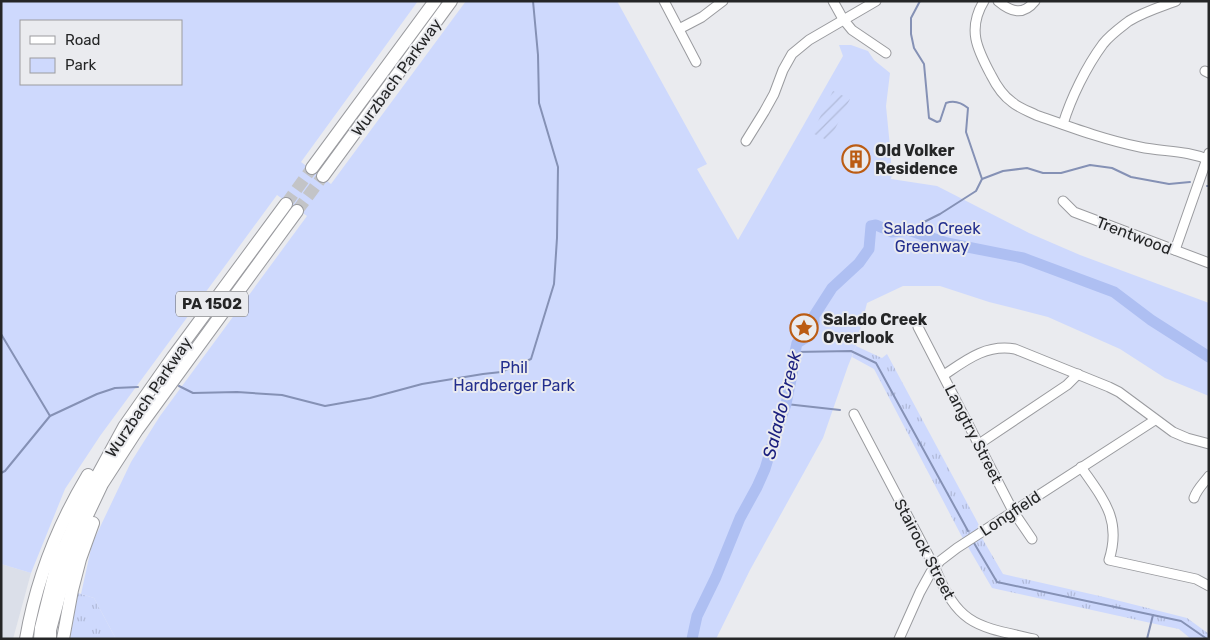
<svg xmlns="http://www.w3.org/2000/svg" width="1210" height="640" font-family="Rubik,sans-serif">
  <defs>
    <pattern id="grass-tufts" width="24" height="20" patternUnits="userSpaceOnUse" patternTransform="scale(1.25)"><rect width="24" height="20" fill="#ced9fd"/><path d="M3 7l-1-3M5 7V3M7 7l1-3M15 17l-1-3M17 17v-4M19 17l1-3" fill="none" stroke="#b1bad9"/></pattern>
    <pattern id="garden-furrows" width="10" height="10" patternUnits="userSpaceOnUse" patternTransform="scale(1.25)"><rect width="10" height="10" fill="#ced9fd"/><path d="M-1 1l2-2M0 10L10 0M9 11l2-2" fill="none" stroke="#b1bad9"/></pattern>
  </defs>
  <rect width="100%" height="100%" fill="#eaebef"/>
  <polygon fill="#dbdfe9" points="1,564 31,573 13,639 1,639"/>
  <g fill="url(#grass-tufts)">
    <polygon points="856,346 882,358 887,354 979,525 982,538 1003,574 1104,597 1187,618 1209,634 1209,639 1191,639 1179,629 1169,627 992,588 961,535 874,369 852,357"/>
    <polygon points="78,593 94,598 116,639 70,639"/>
  </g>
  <path fill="#ced9fd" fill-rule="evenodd" d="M1,1H418L301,162L331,184L466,1H617L707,164L697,169L738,240L843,56L839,45H851L868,51L874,60L890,73L886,106L891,157V163L893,169L891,179L937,186L1029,233L1080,255L1209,303V396L1165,378L1120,349L1048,317L989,302L940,286H903L867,303L856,346L848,366L823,438L750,570L716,639H116L94,598L81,594L92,544L131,462L160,416L307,216L277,195L100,436L65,489L31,573L1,564ZM21,21H181V84H21Z"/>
  <polygon fill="url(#garden-furrows)" points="833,91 850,99 829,141 812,133"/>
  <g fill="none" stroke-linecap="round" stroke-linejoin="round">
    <g stroke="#8591b5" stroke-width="2">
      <path d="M920,1L911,18V34L914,48L924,64L929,118L937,122L940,121L946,103C954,100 962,103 968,108L966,132L982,179"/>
      <polyline points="1207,186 1209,186"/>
      <polyline points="908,230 940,214 976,191 982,179 1003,171 1027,168 1043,173 1061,173 1090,165 1112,168 1131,177 1169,184 1190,182"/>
      <polyline points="1,334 50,416"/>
      <polyline points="795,352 851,351 876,363 968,531"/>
      <polyline points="179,386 193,393 237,392 282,395 325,406 370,398 422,384 483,374 501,372 531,359 554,284 557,238 558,167 539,103 538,55 533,1"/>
      <polyline points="786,404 840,410"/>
      <polyline points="1,473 5,471 50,416 97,394 115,388 138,387"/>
      <polyline points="974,543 997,582 1181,621 1207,639"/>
      <polyline points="1147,639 1153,615"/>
    </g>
    <g stroke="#aebff2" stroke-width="11">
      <polyline points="890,231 892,232 908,230 947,243 1023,258 1114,292 1151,320 1209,357"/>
      <polyline points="692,639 697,616 716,577 740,518 757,487 765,469 774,439 786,404 794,365 795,352 797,343 810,335 814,323 814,316 832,288 859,263 869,249 871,226 876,225 883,228"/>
    </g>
    <g stroke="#c3c4c7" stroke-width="12" stroke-dasharray="12 6" stroke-linecap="butt">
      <polyline points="286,204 312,168"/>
      <polyline points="297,211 323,176"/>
    </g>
    <g stroke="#9a9b9f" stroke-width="11">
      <g id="minor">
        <polyline points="664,1 696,62"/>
        <polyline points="833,1 843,19 852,30 886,53"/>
        <path d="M984,1C967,29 977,49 991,75C996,85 1002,95 1012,102C1019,108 1028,111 1036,115C1070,127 1105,140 1140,147C1163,152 1187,150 1209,160"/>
        <path d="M998,1C1011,12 1023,16 1035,1"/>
        <polyline points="679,29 702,17 723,1"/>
        <polyline points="1205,71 1209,73"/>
        <path d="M1063,124C1071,98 1086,67 1103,44C1110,35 1120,28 1129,21C1143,12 1160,7 1176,1"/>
        <polyline points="746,141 764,112 774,94 783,70 792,54 809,40 876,1"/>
        <polyline points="1063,201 1074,212 1209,263"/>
        <polyline points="1175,250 1209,153"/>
        <polyline points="918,327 1013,511 1032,539"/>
        <path d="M944,375C966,360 986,344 1015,349L1109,387L1119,392L1173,432L1187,438L1209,444"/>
        <path d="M854,414L935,568C959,626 976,626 1034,639"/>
        <polyline points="979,444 1067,385 1078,374"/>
        <path d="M1081,467C1103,499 1122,519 1109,560L1196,579L1209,586"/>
        <path d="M1194,498C1197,489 1203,484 1209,476"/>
        <polyline points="899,639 920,592 931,572 940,561 957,548 1155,420"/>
      </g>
    </g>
    <g stroke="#9a9b9f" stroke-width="14">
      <g id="highway">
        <polyline points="312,168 435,1"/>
        <polyline points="323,176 451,1"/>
        <path d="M26,639C36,581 58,525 88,475"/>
        <polyline points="40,639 41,628 57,564 88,493 124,427 173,357 286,204"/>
        <polyline points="50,639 50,630 65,574 74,547 83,524 102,484 137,430 297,211"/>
        <polyline points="63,639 72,590 80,559 93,523"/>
      </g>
    </g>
    <use href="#minor" stroke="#fff" stroke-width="9"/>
    <use href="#highway" stroke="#fff" stroke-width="12"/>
  </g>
  <defs>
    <g id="building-ring" transform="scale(1.4375)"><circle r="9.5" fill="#eaebef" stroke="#bb5c13" stroke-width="1.5"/><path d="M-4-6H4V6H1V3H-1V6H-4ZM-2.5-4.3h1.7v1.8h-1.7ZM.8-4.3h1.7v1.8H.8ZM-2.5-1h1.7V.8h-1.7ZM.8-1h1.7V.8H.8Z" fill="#bb5c13"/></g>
    <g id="sight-ring" transform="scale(1.4375)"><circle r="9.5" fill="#eaebef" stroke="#bb5c13" stroke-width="1.5"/><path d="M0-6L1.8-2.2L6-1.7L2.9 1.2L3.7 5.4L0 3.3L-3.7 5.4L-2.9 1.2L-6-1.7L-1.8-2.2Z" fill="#bb5c13"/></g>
  </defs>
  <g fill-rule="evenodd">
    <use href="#building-ring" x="856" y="159"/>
    <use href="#sight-ring" x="804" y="328"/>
  </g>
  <g text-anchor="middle" stroke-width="4" stroke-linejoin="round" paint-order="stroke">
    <rect fill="#eaebef" stroke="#606163" stroke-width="1" x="176" y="291.5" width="72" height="25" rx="4"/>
    <g font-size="15" font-weight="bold" fill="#252627">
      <text x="212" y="309">PA 1502</text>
    </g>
    <g font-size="16" fill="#252627" stroke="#eaebef">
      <text transform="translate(396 77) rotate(-54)" y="6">Wurzbach Parkway</text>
      <text transform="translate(1134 235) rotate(21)" y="6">Trentwood</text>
      <text transform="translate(148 397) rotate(-56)" y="6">Wurzbach Parkway</text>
      <text transform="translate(974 434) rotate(63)" y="6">Langtry Street</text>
      <text transform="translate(1010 513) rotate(-33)" y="6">Longfield</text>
      <text transform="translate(925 549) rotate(62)" y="6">Stairock Street</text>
    </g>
    <g font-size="16" font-weight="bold" fill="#252627" stroke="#eaebef" text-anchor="start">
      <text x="875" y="156">Old Volker<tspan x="875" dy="18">Residence</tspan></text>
      <text x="823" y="325">Salado Creek<tspan x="823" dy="18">Overlook</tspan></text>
    </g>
    <g font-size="16" fill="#232f8e" stroke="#eaebef">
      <text x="932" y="234">Salado Creek<tspan x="932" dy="18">Greenway</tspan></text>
      <text x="514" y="373">Phil<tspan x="514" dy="18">Hardberger Park</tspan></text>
    </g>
    <g font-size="18" font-style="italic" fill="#1a1f7e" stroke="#eaebef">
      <text transform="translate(782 405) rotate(-76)" y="6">Salado Creek</text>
    </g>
  </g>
  <rect width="1210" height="640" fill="none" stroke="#252627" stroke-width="5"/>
  <rect x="20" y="20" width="162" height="65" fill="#eaebef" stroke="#9b9c9f"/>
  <rect x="30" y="36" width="25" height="8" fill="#ffffff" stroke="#9b9c9f"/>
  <text x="65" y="45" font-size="15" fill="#252627">Road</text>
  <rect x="30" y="58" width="25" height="15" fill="#ced9fd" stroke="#9b9c9f"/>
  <text x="65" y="70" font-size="15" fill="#252627">Park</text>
</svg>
